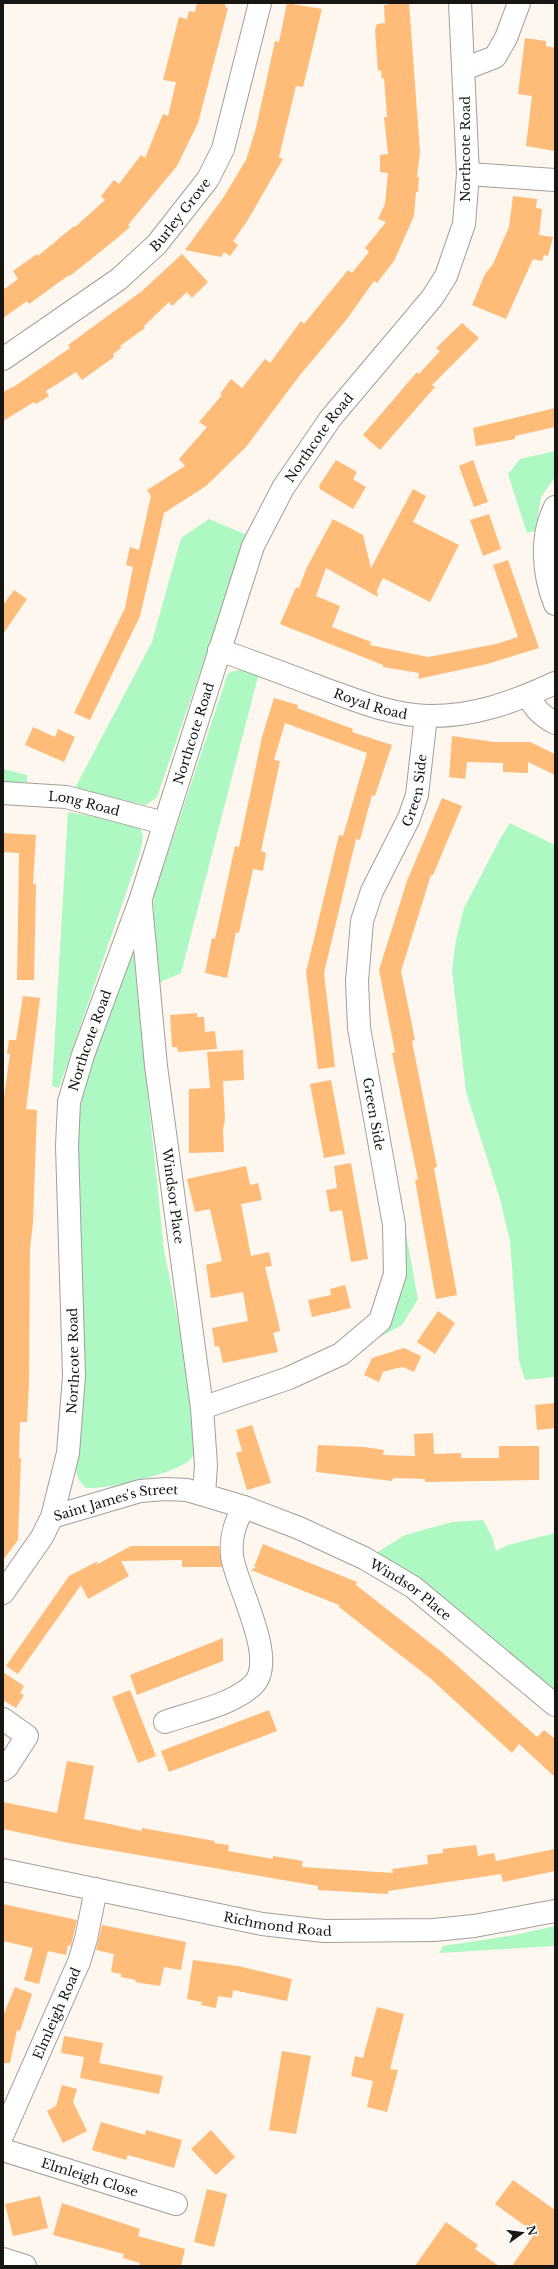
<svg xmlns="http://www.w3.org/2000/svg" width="558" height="2269" font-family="'Libre Baskerville',serif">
  <rect width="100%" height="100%" fill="#fdf7f0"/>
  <g fill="#aef8c4">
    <polygon points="555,451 555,477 541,497 535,531 527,533 508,474 520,459"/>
    <polygon points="209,519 247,535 157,797 146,805 74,790 152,642 181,538"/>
    <polygon points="246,668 259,673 181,973 156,984 153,926 154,895 228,673"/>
    <polygon points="3,769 27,775 27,782 3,782"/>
    <polygon points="68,812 130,823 140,828 143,836 140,852 59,1088 52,1086"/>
    <polygon points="510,823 555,845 555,1377 525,1380 519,1360 510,1241 500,1199 466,1092 452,970 456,940 464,908 500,839"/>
    <path d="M133,950L164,1250L193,1397L195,1454C192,1457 189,1462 184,1464C163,1476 110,1489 86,1488L79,1480L76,1472L82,1406L75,1137L88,1068Z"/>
    <polygon points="406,1234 418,1299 402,1325 359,1348 400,1286"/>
    <polygon points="483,1520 492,1537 496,1551 508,1545 555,1533 555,1696 373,1555 405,1535 452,1522"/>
    <polygon points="555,1926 555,1946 439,1953 443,1946 515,1935"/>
  </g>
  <g fill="#ffbc78">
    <polygon points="197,3 226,3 225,7 228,8 198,123 177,166 128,225 130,227 116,239 70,276 69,275 29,304 27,301 3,318 3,290 18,279 13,271 37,254 38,256 74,226 75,227 105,200 101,196 114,180 119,184 141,155 145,158 163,114 168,116 176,82 163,80 179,17 187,19 189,11 195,12"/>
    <polygon points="287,3 322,9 303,87 296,86 279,157 283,159 246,223 233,241 238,245 230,256 224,252 221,257 185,250 223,198 246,160 256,128 275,41 279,42"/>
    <polygon points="387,3 409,3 420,152 417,177 419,177 418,192 416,192 414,216 394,261 377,283 374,281 347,319 300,375 246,447 206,486 164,513 140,616 90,720 74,713 125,608 133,567 126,565 130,547 139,550 151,496 147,490 185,466 179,459 207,427 199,422 222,395 220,394 231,379 242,388 265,359 270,363 301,321 304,324 348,270 352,273 369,252 365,248 386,222 378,219 385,204 388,173 380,172 380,155 388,154 384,117 387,117 384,78 382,79 381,70 378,71 375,30 377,24 385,23 384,5 388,5"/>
    <polygon points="525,38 546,41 546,46 555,48 555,151 526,146 532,96 518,94"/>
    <polygon points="513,196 537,199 536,208 542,209 539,235 553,237 548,256 544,255 542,261 533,259 506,319 472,305 485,274 493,264 509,227"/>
    <polygon points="182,254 208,282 192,298 187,292 172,306 169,302 144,326 145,328 120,346 121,348 113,354 114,357 82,380 76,372 46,391 49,396 36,404 34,402 3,421 3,392 15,386 70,348 68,345 142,291"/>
    <polygon points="462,323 479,338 432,385 435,387 380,450 363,435 417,372 419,374 440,351 436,348"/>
    <polygon points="555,408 555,427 515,436 515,439 476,446 473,428"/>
    <polygon points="336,460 357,472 353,479 366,487 353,509 320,489 319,486"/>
    <polygon points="473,460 488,502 474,507 459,466"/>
    <polygon points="413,489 426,496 413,522 459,545 430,602 383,578 377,590 378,597 326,568 316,596 340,606 332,627 371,642 370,645 428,657 496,644 518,637 493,565 508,560 539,648 487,664 418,679 419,673 383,667 383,665 280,624 296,587 299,588 307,567 333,519 363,535 371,568"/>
    <polygon points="489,514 501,549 483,556 470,520"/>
    <polygon points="14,590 27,599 3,634 3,605"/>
    <polygon points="274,698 298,705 297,708 353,729 352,732 392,745 375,796 372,795 360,840 356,839 324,973 335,1067 318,1069 306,972 339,835 343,836 367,753 285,723 274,760 280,761 261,851 266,853 263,871 253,869 239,933 236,932 227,978 205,973 212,938 215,939 235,846 239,847 262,737"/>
    <polygon points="33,727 55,737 58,729 75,737 64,762 25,745"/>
    <polygon points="452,736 494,742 530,742 555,754 555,775 528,762 528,773 503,772 503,763 467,762 465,779 449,777"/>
    <polygon points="442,798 462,806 433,875 431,875 401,971 415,1040 412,1041 437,1167 434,1168 457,1295 436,1299 415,1180 418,1179 392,1053 395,1052 379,970 407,881"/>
    <polygon points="3,833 36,835 33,884 36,884 34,980 17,980 19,853 3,852"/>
    <polygon points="23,996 40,998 26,1109 37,1110 33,1222 30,1249 29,1384 27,1422 20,1422 19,1458 21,1458 18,1540 3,1560 3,1104 10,1054 7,1054 9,1040 16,1040"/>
    <polygon points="197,1013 197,1017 204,1017 205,1032 215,1031 217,1049 178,1052 177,1047 172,1047 170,1015"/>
    <polygon points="243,1050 244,1080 223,1081 225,1120 223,1129 224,1152 189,1153 189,1089 210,1088 207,1052"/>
    <polygon points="331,1080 345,1154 324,1158 310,1084"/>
    <polygon points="351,1163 368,1259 351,1262 342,1210 330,1212 326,1190 337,1188 334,1166"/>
    <polygon points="246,1166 250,1185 258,1183 262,1200 241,1204 251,1256 269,1252 272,1266 265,1267 279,1325 280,1331 273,1333 278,1352 223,1363 219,1346 215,1347 212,1328 248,1321 243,1292 211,1298 206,1265 222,1261 210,1209 195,1212 187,1179"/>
    <polygon points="345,1285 351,1308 312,1317 308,1300 331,1295 330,1289"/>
    <polygon points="438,1311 455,1323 435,1354 417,1342"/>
    <polygon points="404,1348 421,1356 414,1372 403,1367 393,1369 383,1372 379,1382 364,1375 372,1358"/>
    <polygon points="555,1403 555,1428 537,1430 535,1405"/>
    <polygon points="252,1425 271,1483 247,1490 236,1453 242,1451 236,1430"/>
    <polygon points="433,1433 434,1454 461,1453 461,1458 499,1458 499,1446 539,1446 539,1480 425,1482 425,1479 393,1478 392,1481 316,1472 318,1445 364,1447 384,1450 383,1455 415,1456 414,1434"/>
    <polygon points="263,1544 357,1582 356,1585 443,1653 537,1737 544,1730 555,1739 555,1777 519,1744 512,1753 431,1679 339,1607 339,1605 251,1570 257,1567 254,1567"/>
    <polygon points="131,1546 219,1546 222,1567 182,1567 182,1560 121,1561 129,1576 88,1599 81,1585 18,1674 6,1666 69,1576 98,1561 96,1565"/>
    <polygon points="223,1638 223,1661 137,1695 130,1675"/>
    <polygon points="3,1672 24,1686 20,1693 24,1695 16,1708 3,1700"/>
    <polygon points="130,1690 156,1756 138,1763 112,1697"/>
    <polygon points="269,1710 277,1731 169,1772 161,1751"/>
    <polygon points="67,1761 94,1766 84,1819 100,1822 142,1831 142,1828 215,1841 214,1843 229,1845 228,1851 273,1859 273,1856 303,1861 302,1867 393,1873 392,1869 428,1864 427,1855 443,1853 443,1849 476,1845 478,1856 494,1853 496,1861 555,1849 555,1871 503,1882 501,1874 388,1891 388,1894 318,1890 318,1886 69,1843 3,1829 3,1802 57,1813"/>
    <polygon points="3,1904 77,1920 71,1946 68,1945 66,1955 48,1951 39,1984 24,1980 33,1948 3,1941"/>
    <polygon points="102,1925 186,1942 181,1970 164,1967 160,1986 135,1982 136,1980 121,1977 121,1974 111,1972 114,1954 96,1950"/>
    <polygon points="193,1960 238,1966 292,1979 287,2001 233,1990 232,1998 218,1996 216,2008 201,2005 202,2002 187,1999"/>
    <polygon points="15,1987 32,1994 20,2031 17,2030 10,2063 3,2063 3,2016"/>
    <polygon points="377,2007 404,2014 390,2069 398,2070 387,2112 367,2107 373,2081 351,2076 355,2056 363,2058"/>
    <polygon points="64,2036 103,2043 99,2063 163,2076 159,2094 80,2078 84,2057 61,2053"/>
    <polygon points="282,2051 311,2056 296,2134 269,2130"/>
    <polygon points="62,2085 77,2089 73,2102 87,2131 63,2143 47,2111 56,2106"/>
    <polygon points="101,2122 145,2135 146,2130 182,2140 174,2168 128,2155 126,2160 92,2150"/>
    <polygon points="211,2130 235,2157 216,2175 191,2149"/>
    <polygon points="513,2180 555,2210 555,2266 512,2266 535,2233 495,2204"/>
    <polygon points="207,2189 227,2194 214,2247 194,2242"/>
    <polygon points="40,2196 48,2228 13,2236 5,2204"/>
    <polygon points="62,2203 140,2229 138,2236 185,2249 181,2266 139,2266 140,2263 123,2258 124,2254 53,2235"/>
    <polygon points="446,2222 478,2245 475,2249 499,2266 415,2266"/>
  </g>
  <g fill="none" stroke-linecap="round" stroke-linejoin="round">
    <g stroke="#a49e98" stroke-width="24">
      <g id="minor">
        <polyline points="464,69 495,57 506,38 519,3"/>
        <polyline points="468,174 555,180"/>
        <path id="s1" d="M3,359L119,279L157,244L208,179L223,149L260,3"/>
        <path d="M555,507C540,536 543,574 555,604"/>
        <path id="s2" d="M219,650C254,662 288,675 322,688C356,700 390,715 427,716C473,717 514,702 555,683"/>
        <path d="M528,696C535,709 542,716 555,723"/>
        <path id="s3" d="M3,793L66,797L164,823"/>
        <path id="s4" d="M141,904L156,1066L202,1408L206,1465L204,1494"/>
        <path id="s5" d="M202,1408L289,1378L341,1354L380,1321L395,1274L394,1225L359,1028L357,981L362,921L372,891L409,818L417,795L426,716"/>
        <path id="s6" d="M52,1517L140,1491L166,1489L187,1490L244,1507L299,1528L364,1558L413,1587L555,1705"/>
        <path id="s7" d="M3,1593L42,1537L52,1517L68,1453L74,1376L67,1146L69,1102L83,1055L141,898L253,546L283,488L330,419L432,298L446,276L464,224L468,174L460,3"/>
        <polyline points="3,1719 27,1736 7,1767 3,1770"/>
        <path d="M165,1722C193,1712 229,1706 252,1686C280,1662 236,1586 232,1556C230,1538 235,1522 244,1507"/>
        <path id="s8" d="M3,1870L262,1924L324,1931L434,1930L474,1926L555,1911"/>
        <path id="s9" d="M3,2134L79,1962L86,1939L96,1889"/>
        <path id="s10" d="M3,2150L176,2204"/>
        <polyline points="3,2259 25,2266"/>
      </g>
    </g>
    <use href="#minor" stroke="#fff" stroke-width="22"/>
  </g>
  <g text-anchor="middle" stroke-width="3" stroke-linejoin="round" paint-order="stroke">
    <g font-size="13" fill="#181613" stroke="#fff">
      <text transform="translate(465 149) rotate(-90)" y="5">Northcote Road</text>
      <text dy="5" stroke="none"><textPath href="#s1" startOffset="230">Burley Grove</textPath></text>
      <text dy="5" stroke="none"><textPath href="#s7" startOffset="1221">Northcote Road</textPath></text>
      <text dy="5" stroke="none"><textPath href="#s2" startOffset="161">Royal Road</textPath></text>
      <text dy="5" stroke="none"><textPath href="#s7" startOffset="897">Northcote Road</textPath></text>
      <text dy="5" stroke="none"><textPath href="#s5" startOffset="748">Green Side</textPath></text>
      <text dy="5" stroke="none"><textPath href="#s3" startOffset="82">Long Road</textPath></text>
      <text dy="5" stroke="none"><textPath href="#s7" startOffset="573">Northcote Road</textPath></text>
      <text transform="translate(374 1114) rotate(80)" y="5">Green Side</text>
      <text dy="5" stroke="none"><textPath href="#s4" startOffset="294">Windsor Place</textPath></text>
      <text dy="5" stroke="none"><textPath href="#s7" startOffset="249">Northcote Road</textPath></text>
      <text dy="5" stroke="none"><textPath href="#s6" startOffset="66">Saint James's Street</textPath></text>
      <text dy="5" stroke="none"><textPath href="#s6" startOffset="385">Windsor Place</textPath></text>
      <text dy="5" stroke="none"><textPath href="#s8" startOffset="280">Richmond Road</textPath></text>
      <text dy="5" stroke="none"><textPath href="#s9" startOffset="132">Elmleigh Road</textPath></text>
      <text dy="5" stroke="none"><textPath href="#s10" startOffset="91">Elmleigh Close</textPath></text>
    </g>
  </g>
  <rect width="558" height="2269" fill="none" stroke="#181613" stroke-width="8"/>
  <g transform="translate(522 2233) rotate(76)" stroke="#ffffff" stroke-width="3" paint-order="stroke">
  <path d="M0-3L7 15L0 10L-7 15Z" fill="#181613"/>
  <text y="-6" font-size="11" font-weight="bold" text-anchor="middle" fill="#181613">N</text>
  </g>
</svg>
